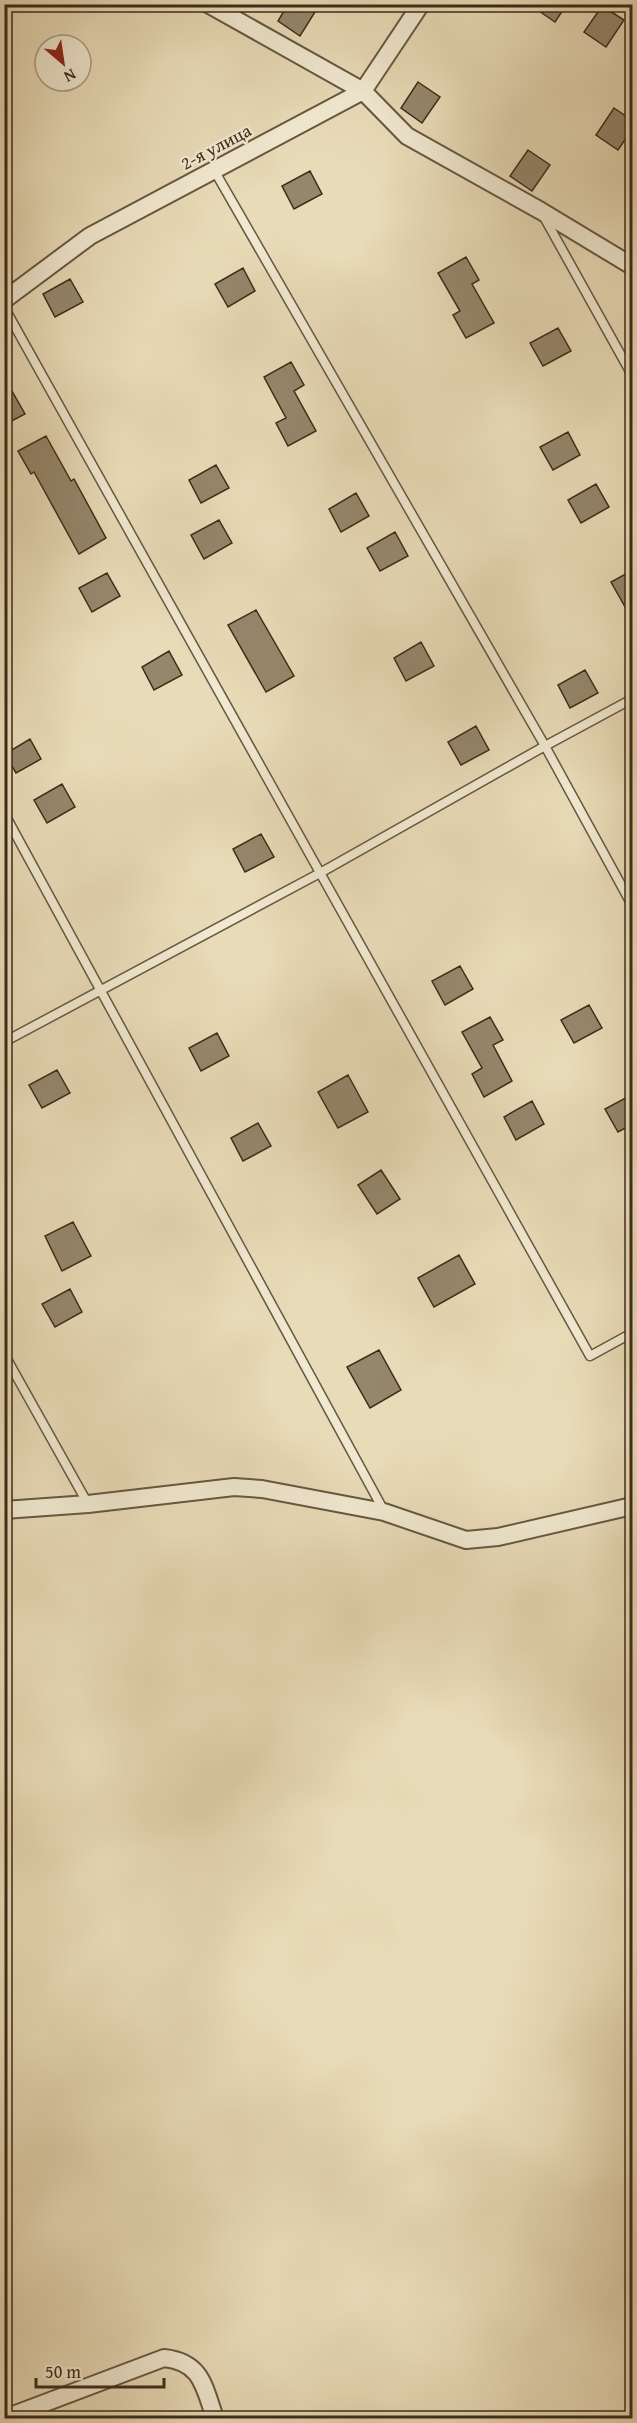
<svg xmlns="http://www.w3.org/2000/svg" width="637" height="2423" font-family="'Gentium Book Plus',serif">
<rect width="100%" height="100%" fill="#e8dbb7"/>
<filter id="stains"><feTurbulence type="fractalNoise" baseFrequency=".00333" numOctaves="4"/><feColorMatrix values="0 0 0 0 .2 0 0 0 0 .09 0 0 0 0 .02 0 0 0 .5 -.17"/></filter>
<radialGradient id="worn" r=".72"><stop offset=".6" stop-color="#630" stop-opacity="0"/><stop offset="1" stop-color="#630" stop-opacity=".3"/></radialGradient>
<path fill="#95876c" stroke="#3c2b1a" stroke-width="1.5" d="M288,4H320L300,36L278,21Z
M529,4H567L555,22Z
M602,6L624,20L606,47L584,32Z
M418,82L440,97L422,123L401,108Z
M614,108L633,121V128L618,150L596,135Z
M528,150L550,165L532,191L510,176Z
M310,171L322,194L294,209L282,186Z
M466,257L479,280L472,284L494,323L466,338L453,315L460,311L438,273Z
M243,268L255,291L228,307L215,284Z
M70,279L83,302L55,317L43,294Z
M558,328L571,351L543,366L530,343Z
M291,362L304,385L294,391L316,431L288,446L276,423L286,418L264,377Z
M4,377L25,414L4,425Z
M568,432L580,455L553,470L540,447Z
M46,436L71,481L74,479L106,538L79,554L34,472L31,474L18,451Z
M216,465L229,488L201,503L189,480Z
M596,484L609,507L581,523L568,500Z
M356,493L369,516L341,532L329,509Z
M219,520L232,543L204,559L191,535Z
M395,532L408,556L380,571L367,548Z
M633,570V621L611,582Z
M107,573L120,596L92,612L79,588Z
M256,610L294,676L266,692L228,625Z
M421,642L434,666L406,681L394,658Z
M169,651L182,675L154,690L142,667Z
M585,670L598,693L570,708L558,685Z
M476,726L489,750L461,765L448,742Z
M30,739L41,759L16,773L5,754Z
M62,784L75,807L47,823L34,800Z
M261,834L274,857L245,872L233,849Z
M460,966L473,989L445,1005L432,981Z
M589,1005L602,1028L574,1043L561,1020Z
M490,1017L503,1040L493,1045L512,1081L484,1097L472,1074L482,1068L462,1032Z
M217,1033L229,1056L201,1071L189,1048Z
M57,1070L70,1093L42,1108L29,1085Z
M348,1075L368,1112L338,1128L318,1092Z
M633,1094V1124L618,1132L605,1109Z
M532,1101L544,1124L516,1140L504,1117Z
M258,1123L271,1146L243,1161L231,1138Z
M381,1170L400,1199L377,1214L358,1185Z
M73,1222L91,1256L62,1271L45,1236Z
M459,1255L475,1284L434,1307L418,1278Z
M70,1289L82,1312L55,1327L42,1304Z
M379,1350L401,1390L370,1408L347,1367Z"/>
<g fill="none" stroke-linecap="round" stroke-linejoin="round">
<g stroke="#675741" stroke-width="11">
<path id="service" d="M214,170L545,746L632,905
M544,217L632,375
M4,307L590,1356L632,1333
M4,813L384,1511
M4,1042L320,873L545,746L632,699
M4,1354L88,1504"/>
</g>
<g stroke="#675741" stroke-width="20">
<path id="minor" d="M208,4L363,91L407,136L541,211L632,266
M4,300L90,236L363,91L421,4
M4,1510L88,1504L234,1487L262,1489L384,1512L466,1540L498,1537L632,1506
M5,2418L164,2358C202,2362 204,2387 215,2418"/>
</g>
<use href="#service" stroke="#f0e8d0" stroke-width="8"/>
<use href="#minor" stroke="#f0e8d0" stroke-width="16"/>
</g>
<g text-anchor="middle" stroke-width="4.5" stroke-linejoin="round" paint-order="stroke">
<g font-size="18" fill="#3c2b1a" stroke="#f0e8d0">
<text transform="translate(216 147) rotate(-28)" y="6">2-я улица</text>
</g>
</g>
<rect width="637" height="2423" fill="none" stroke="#e8dbb7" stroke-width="24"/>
<rect x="6" y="6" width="625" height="2411" fill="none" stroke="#3c2b1a" stroke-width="3"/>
<rect x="12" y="12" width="613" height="2399" fill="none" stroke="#3c2b1a" stroke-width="1.5"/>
<g transform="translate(63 63) rotate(151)"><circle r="28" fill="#f0e8d0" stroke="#a89c87" stroke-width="1.5"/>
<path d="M0-4.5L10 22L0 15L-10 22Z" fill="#8f2418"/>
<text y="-9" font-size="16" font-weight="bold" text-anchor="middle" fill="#3c2b1a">N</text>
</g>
<path d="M36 2378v9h128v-9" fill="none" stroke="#3c2b1a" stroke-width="3"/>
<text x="45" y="2378" font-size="18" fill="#3c2b1a" stroke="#f0e8d0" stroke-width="4.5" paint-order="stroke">50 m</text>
<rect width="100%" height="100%" filter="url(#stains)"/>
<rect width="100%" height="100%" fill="url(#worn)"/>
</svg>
